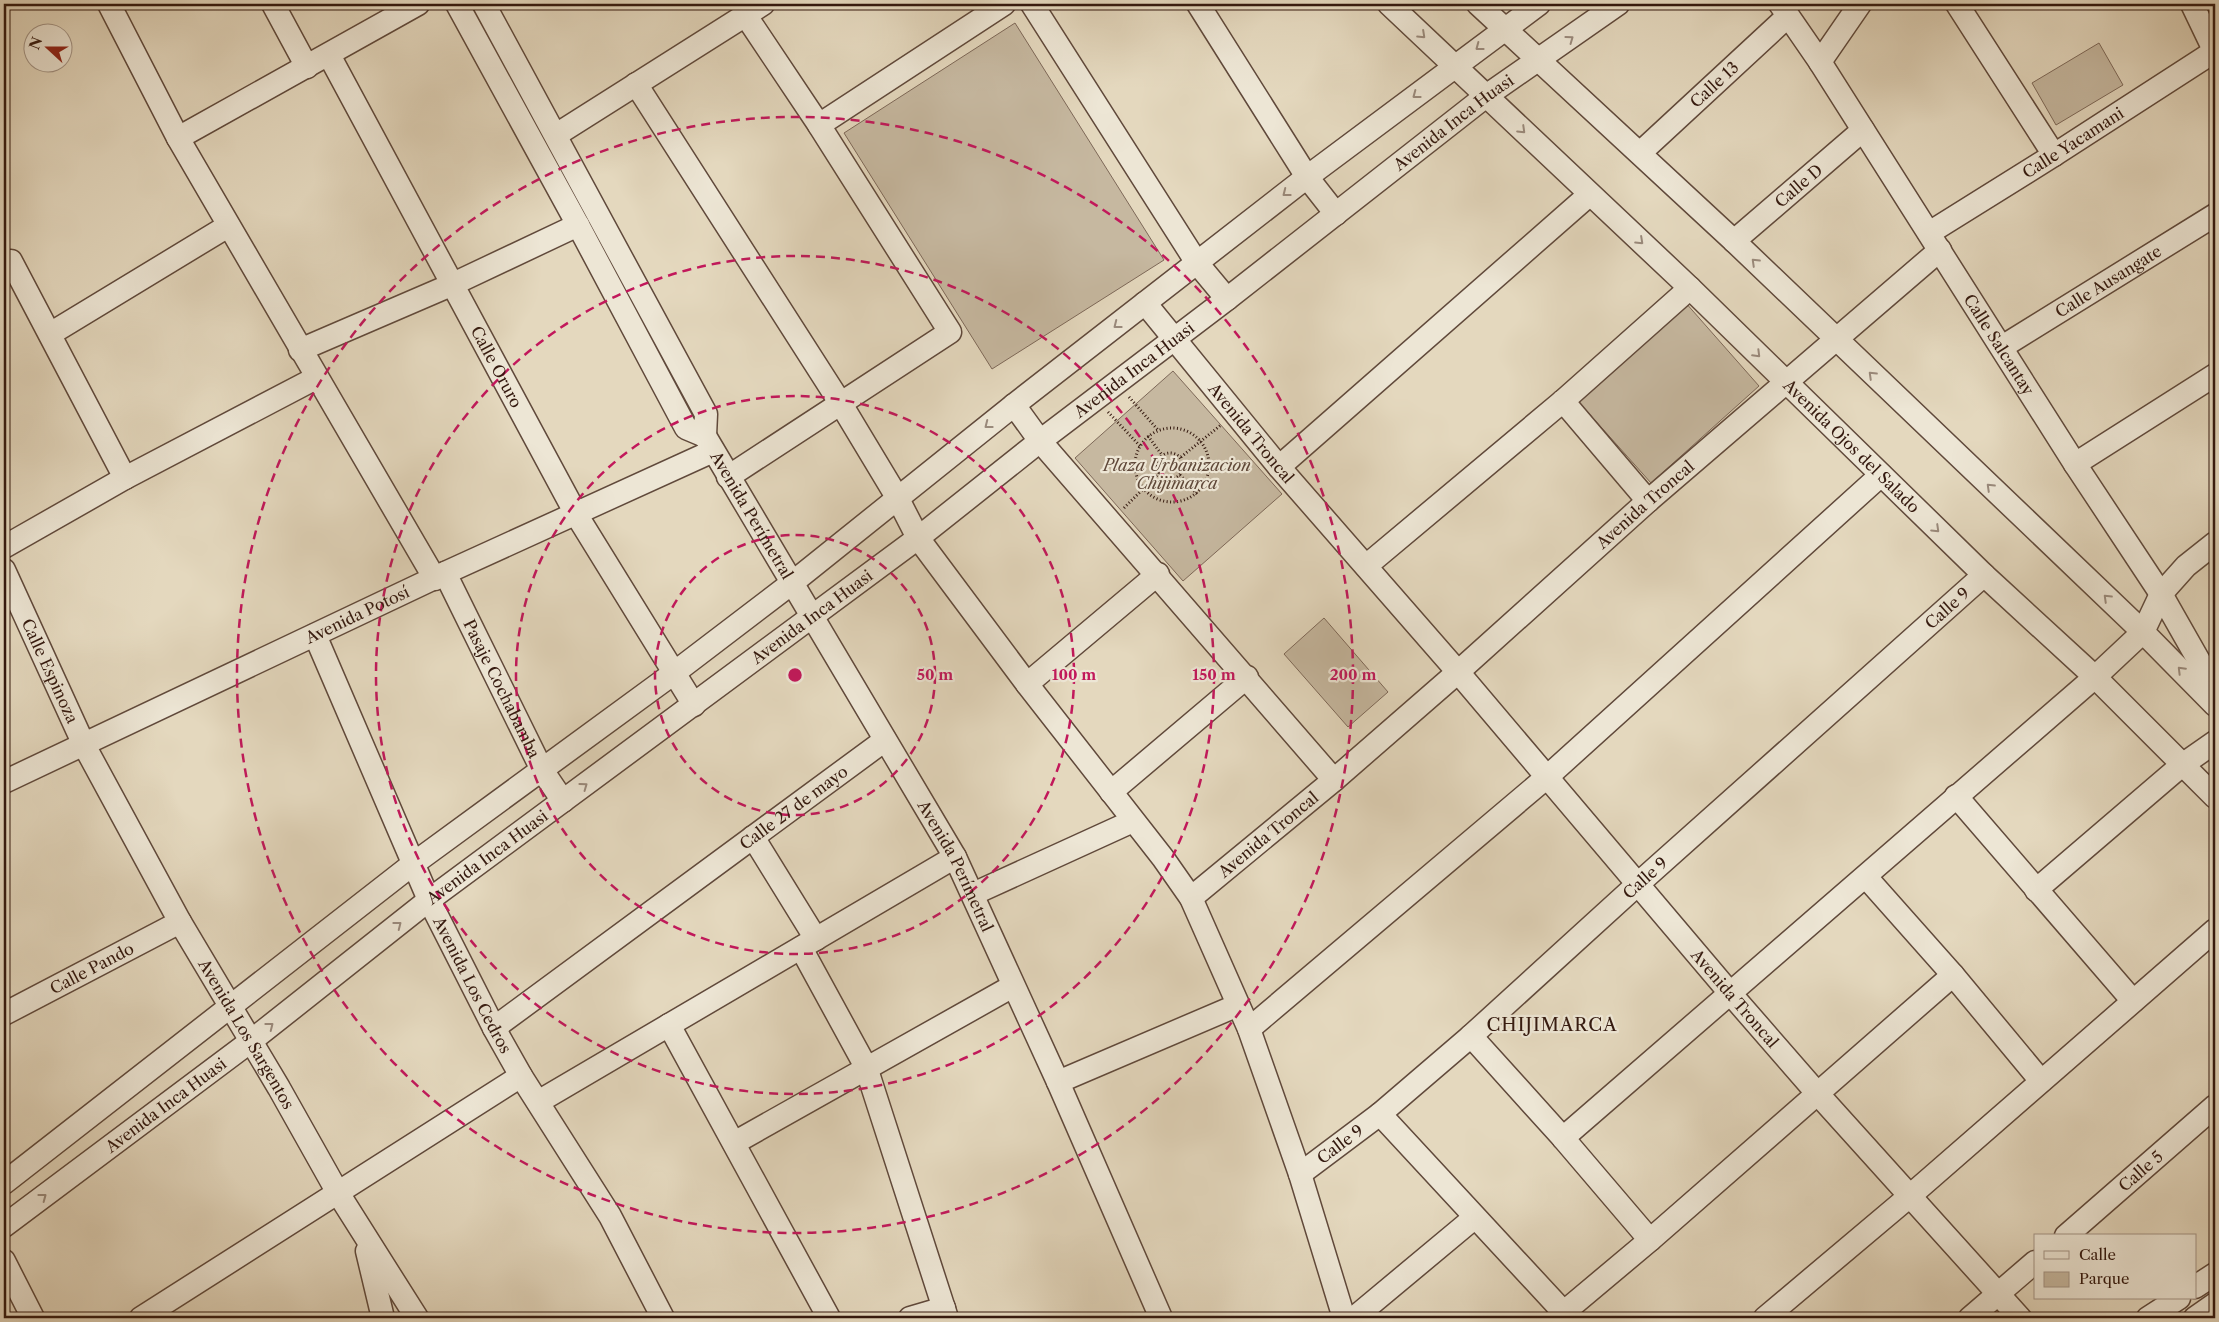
<svg xmlns="http://www.w3.org/2000/svg" width="2219" height="1322" font-family="'Libre Caslon Text',serif">
<rect width="100%" height="100%" fill="#e4d8be"/>
<filter id="stains"><feTurbulence type="fractalNoise" baseFrequency=".004" numOctaves="4"/><feColorMatrix values="0 0 0 0 .2 0 0 0 0 .09 0 0 0 0 .02 0 0 0 .5 -.17"/></filter>
<radialGradient id="worn" r=".72"><stop offset=".6" stop-color="#630" stop-opacity="0"/><stop offset="1" stop-color="#630" stop-opacity=".3"/></radialGradient>
<path fill="#c6b8a0" stroke="#7d6858" d="M1015,23L1164,260L992,369L844,133Z
M2099,43L2123,85L2056,125L2032,83Z
M1685,302L1759,386L1651,483L1576,399Z
M1173,371L1282,494L1183,581L1075,458Z
M1324,618L1388,692L1348,727L1284,654Z"/>
<g fill="none" stroke-linecap="round" stroke-linejoin="round">
<g stroke="#60493b" stroke-width="25">
<g id="minor">
<path d="M109,4L178,138L435,579"/>
<path d="M273,4L307,67"/>
<path d="M457,4L578,225L686,428L705,436"/>
<path d="M1032,4L1197,263L1227,299"/>
<path d="M1198,4L1307,177L1336,214"/>
<path id="s1" d="M1389,4L1690,288L1984,575L2095,677L2215,797"/>
<path d="M1478,4L1734,241L2143,632L2215,705"/>
<path id="s2" d="M1780,4L1820,62L2075,464L2161,594L2215,689"/>
<path d="M1957,4L2054,155"/>
<path d="M2192,4L2215,52"/>
<path d="M485,6L706,414L705,436"/>
<path id="s3" d="M329,55L576,514L694,705"/>
<path d="M1820,62L1860,4"/>
<path d="M636,84L841,404L897,497L918,538L1027,684L1163,858L1191,898L1249,1029L1300,1174L1344,1318"/>
<path d="M819,125L1004,4"/>
<path d="M556,135L763,4"/>
<path d="M178,138L418,4"/>
<path id="s4" d="M1640,153L1788,16"/>
<path id="s5" d="M1929,233L2054,155L2215,51"/>
<path id="s6" d="M1734,241L1863,130"/>
<path d="M11,261L125,478"/>
<path id="s7" d="M1145,303L1279,467L1458,672L1730,993L1817,1093L2020,1318"/>
<path d="M50,334L228,226"/>
<path id="s8" d="M2002,347L2215,215"/>
<path d="M300,350L451,285L578,225"/>
<path d="M1563,401L1648,501"/>
<path d="M1014,405L1040,441L1334,780"/>
<path id="s9" d="M705,436L955,857L1058,1082L1161,1318"/>
<path d="M2075,464L2215,375"/>
<path d="M1279,467L1589,195"/>
<path d="M728,477L950,332L819,125L746,16"/>
<path d="M4,547L125,478L316,378"/>
<path d="M1366,566L1563,401L1690,288"/>
<path id="s10" d="M4,570L84,745L180,922L279,1088L338,1193L417,1318"/>
<path id="s11" d="M445,573L542,770L563,801"/>
<path id="s12" d="M315,635L429,900L494,1028L521,1076L610,1216L663,1318"/>
<path d="M1027,684L1158,574"/>
<path id="s13" d="M4,782L445,573L713,451"/>
<path d="M1111,792L1247,677"/>
<path d="M1956,796L2133,1001"/>
<path d="M753,837L816,939"/>
<path d="M1866,877L1953,975L2041,1081"/>
<path d="M2036,890L2182,765L2215,742"/>
<path d="M973,894L1133,821"/>
<path id="s14" d="M1191,898L1334,780L1458,672L1648,501L1940,250"/>
<path d="M801,948L866,1067L947,1318"/>
<path id="s15" d="M4,1014L180,922"/>
<path d="M669,1025L829,1318"/>
<path id="s16" d="M494,1028L885,740"/>
<path d="M1249,1029L1547,777L1881,475"/>
<path d="M1471,1036L1563,1138L1650,1240"/>
<path d="M1058,1082L1238,1005"/>
<path d="M538,1102L955,857"/>
<path d="M1380,1114L1569,1318"/>
<path d="M1563,1138L2095,677L2143,632L2161,594L2186,566L2215,543"/>
<path d="M734,1143L1013,986"/>
<path id="s17" d="M1300,1174L1380,1114L1471,1036L1639,883L1984,575"/>
<path d="M4,1183L413,864L674,673L792,583L1014,405L1307,177L1539,4"/>
<path id="s18" d="M4,1226L251,1041L429,900L918,538L1040,441L1227,299L1486,96L1618,4"/>
<path id="s19" d="M2066,1236L2215,1106"/>
<path d="M367,1251L383,1318"/>
<path d="M4,1261L33,1318"/>
<path d="M2195,1287L2215,1274"/>
<path d="M141,1318L521,1076"/>
<path d="M910,1318L944,1308"/>
<path d="M1354,1318L1474,1218"/>
<path d="M1557,1318L1650,1240L1953,975"/>
<path d="M1765,1318L1911,1195L2215,930"/>
<path d="M1970,1318L2035,1262"/>
<path d="M2148,1318L2179,1298"/>
<path d="M2195,1318L2215,1304"/>
</g>
</g>
<path stroke="#34190f" stroke-width="3" stroke-dasharray="1 2.5" stroke-linecap="butt" d="M1129,397L1158,430
M1108,412L1140,446
M1135 465a37 37 0 1 1 74 0a37 37 0 1 1-74 0Z
M1148,436L1162,455
M1157 466a13 13 0 1 1 26 0a13 13 0 1 1-26 0Z
M1181,457L1221,425
M1180,475L1197,494
M1124,508L1159,473"/>
<use href="#minor" stroke="#ede6d5" stroke-width="22"/>
</g>
<defs><path id="oneway-chevron" d="M-2-3.5L2.5 0L-2 3.5" fill="none" stroke-width="1.6" stroke-linecap="round" stroke-linejoin="round" transform="scale(1.25)"/></defs>
<g stroke="#9a8a7c">
<use href="#oneway-chevron" transform="translate(1422 35) rotate(43)"/>
<use href="#oneway-chevron" transform="translate(1570 39) rotate(-36)"/>
<use href="#oneway-chevron" transform="translate(1479 47) rotate(143)"/>
<use href="#oneway-chevron" transform="translate(1416 95) rotate(143)"/>
<use href="#oneway-chevron" transform="translate(1522 130) rotate(44)"/>
<use href="#oneway-chevron" transform="translate(1286 193) rotate(142)"/>
<use href="#oneway-chevron" transform="translate(1640 241) rotate(43)"/>
<use href="#oneway-chevron" transform="translate(1755 262) rotate(-136)"/>
<use href="#oneway-chevron" transform="translate(1117 325) rotate(142)"/>
<use href="#oneway-chevron" transform="translate(1757 354) rotate(45)"/>
<use href="#oneway-chevron" transform="translate(1872 375) rotate(-136)"/>
<use href="#oneway-chevron" transform="translate(988 425) rotate(142)"/>
<use href="#oneway-chevron" transform="translate(1990 487) rotate(-136)"/>
<use href="#oneway-chevron" transform="translate(1936 529) rotate(44)"/>
<use href="#oneway-chevron" transform="translate(2107 598) rotate(-136)"/>
<use href="#oneway-chevron" transform="translate(2181 670) rotate(-135)"/>
<use href="#oneway-chevron" transform="translate(584 786) rotate(-36)"/>
<use href="#oneway-chevron" transform="translate(398 925) rotate(-38)"/>
<use href="#oneway-chevron" transform="translate(270 1026) rotate(-38)"/>
<use href="#oneway-chevron" transform="translate(43 1197) rotate(-37)"/>
</g>
<g fill="none" stroke="#c2185b" stroke-width="2.5" stroke-dasharray="9 6">
<circle cx="795" cy="675" r="140"/>
<circle cx="795" cy="675" r="279"/>
<circle cx="795" cy="675" r="419"/>
<circle cx="795" cy="675" r="558"/>
</g>
<g text-anchor="middle" stroke-width="4.5" stroke-linejoin="round" paint-order="stroke">
<g font-size="16" fill="#34190f" stroke="#ede6d5">
<text dy="6" stroke="none"><textPath href="#s4" startOffset="101">Calle 13</textPath></text>
<text dy="6" stroke="none"><textPath href="#s18" startOffset="1822">Avenida Inca Huasi</textPath></text>
<text dy="6" stroke="none"><textPath href="#s5" startOffset="170">Calle Yacamani</textPath></text>
<text dy="6" stroke="none"><textPath href="#s6" startOffset="85">Calle D</textPath></text>
<text dy="6" stroke="none"><textPath href="#s8" startOffset="125">Calle Ausangate</textPath></text>
<text dy="6" stroke="none"><textPath href="#s2" startOffset="405">Calle Salcantay</textPath></text>
<text dy="6" stroke="none"><textPath href="#s3" startOffset="354">Calle Oruro</textPath></text>
<text dy="6" stroke="none"><textPath href="#s18" startOffset="1418">Avenida Inca Huasi</textPath></text>
<text dy="6" stroke="none"><textPath href="#s7" startOffset="168">Avenida Troncal</textPath></text>
<text dy="6" stroke="none"><textPath href="#s1" startOffset="640">Avenida Ojos del Salado</textPath></text>
<text dy="6" stroke="none"><textPath href="#s14" startOffset="601">Avenida Troncal</textPath></text>
<text dy="6" stroke="none"><textPath href="#s9" startOffset="92">Avenida Perímetral</textPath></text>
<text dy="6" stroke="none"><textPath href="#s17" startOffset="860">Calle 9</textPath></text>
<text dy="6" stroke="none"><textPath href="#s13" startOffset="391">Avenida Potosí</textPath></text>
<text dy="6" stroke="none"><textPath href="#s18" startOffset="1012">Avenida Inca Huasi</textPath></text>
<text dy="6" stroke="none"><textPath href="#s10" startOffset="111">Calle Espinoza</textPath></text>
<text dy="6" stroke="none"><textPath href="#s11" startOffset="129">Pasaje Cochabamba</textPath></text>
<text dy="6" stroke="none"><textPath href="#s16" startOffset="372">Calle 27 de mayo</textPath></text>
<text dy="6" stroke="none"><textPath href="#s14" startOffset="100">Avenida Troncal</textPath></text>
<text dy="6" stroke="none"><textPath href="#s18" startOffset="608">Avenida Inca Huasi</textPath></text>
<text dy="6" stroke="none"><textPath href="#s9" startOffset="498">Avenida Perímetral</textPath></text>
<text dy="6" stroke="none"><textPath href="#s17" startOffset="455">Calle 9</textPath></text>
<text dy="6" stroke="none"><textPath href="#s15" startOffset="99">Calle Pando</textPath></text>
<text dy="6" stroke="none"><textPath href="#s12" startOffset="384">Avenida Los Cedros</textPath></text>
<text dy="6" stroke="none"><textPath href="#s7" startOffset="912">Avenida Troncal</textPath></text>
<text dy="6" stroke="none"><textPath href="#s10" startOffset="524">Avenida Los Sargentos</textPath></text>
<text dy="6" stroke="none"><textPath href="#s18" startOffset="202">Avenida Inca Huasi</textPath></text>
<text dy="6" stroke="none"><textPath href="#s17" startOffset="50">Calle 9</textPath></text>
<text dy="6" stroke="none"><textPath href="#s19" startOffset="99">Calle 5</textPath></text>
</g>
<g font-size="16" font-style="italic" fill="#60493a" stroke="#ede6d5">
<text x="1177" y="471">Plaza Urbanizacion<tspan x="1177" dy="18">Chijimarca</tspan></text>
</g>
<g font-size="18" letter-spacing="1" fill="#34190f" stroke="#ede6d5">
<text x="1552" y="1031">CHIJIMARCA</text>
</g>
</g>
<circle cx="795" cy="675" r="8" fill="#c2185b" stroke="#ede6d5" stroke-width="2.5"/>
<g font-size="15" text-anchor="middle" font-weight="bold" fill="#c2185b" stroke="#ede6d5" stroke-width="4.5" stroke-linejoin="round" paint-order="stroke">
<text x="935" y="680">50 m</text>
<text x="1074" y="680">100 m</text>
<text x="1214" y="680">150 m</text>
<text x="1353" y="680">200 m</text>
</g>
<rect width="2219" height="1322" fill="none" stroke="#e4d8be" stroke-width="20"/>
<rect x="5" y="5" width="2209" height="1312" fill="none" stroke="#34190f" stroke-width="2.5"/>
<rect x="10" y="10" width="2199" height="1302" fill="none" stroke="#34190f"/>
<rect x="2034" y="1234" width="162" height="65" fill="#ede6d5" stroke="#a39486"/>
<rect x="2044" y="1251" width="25" height="8" fill="#ede6d5" stroke="#a39486"/>
<text x="2079" y="1260" font-size="15" fill="#34190f">Calle</text>
<rect x="2044" y="1272" width="25" height="15" fill="#c6b8a0" stroke="#a39486"/>
<text x="2079" y="1284" font-size="15" fill="#34190f">Parque</text>
<g transform="translate(48 48) rotate(291)"><circle r="24" fill="#ede6d5" stroke="#a39486"/>
<path d="M0-4L9 19L0 12L-9 19Z" fill="#8f2418"/>
<text y="-8" font-size="14" font-weight="bold" text-anchor="middle" fill="#34190f">N</text>
</g>
<rect width="100%" height="100%" filter="url(#stains)"/>
<rect width="100%" height="100%" fill="url(#worn)"/>
</svg>
